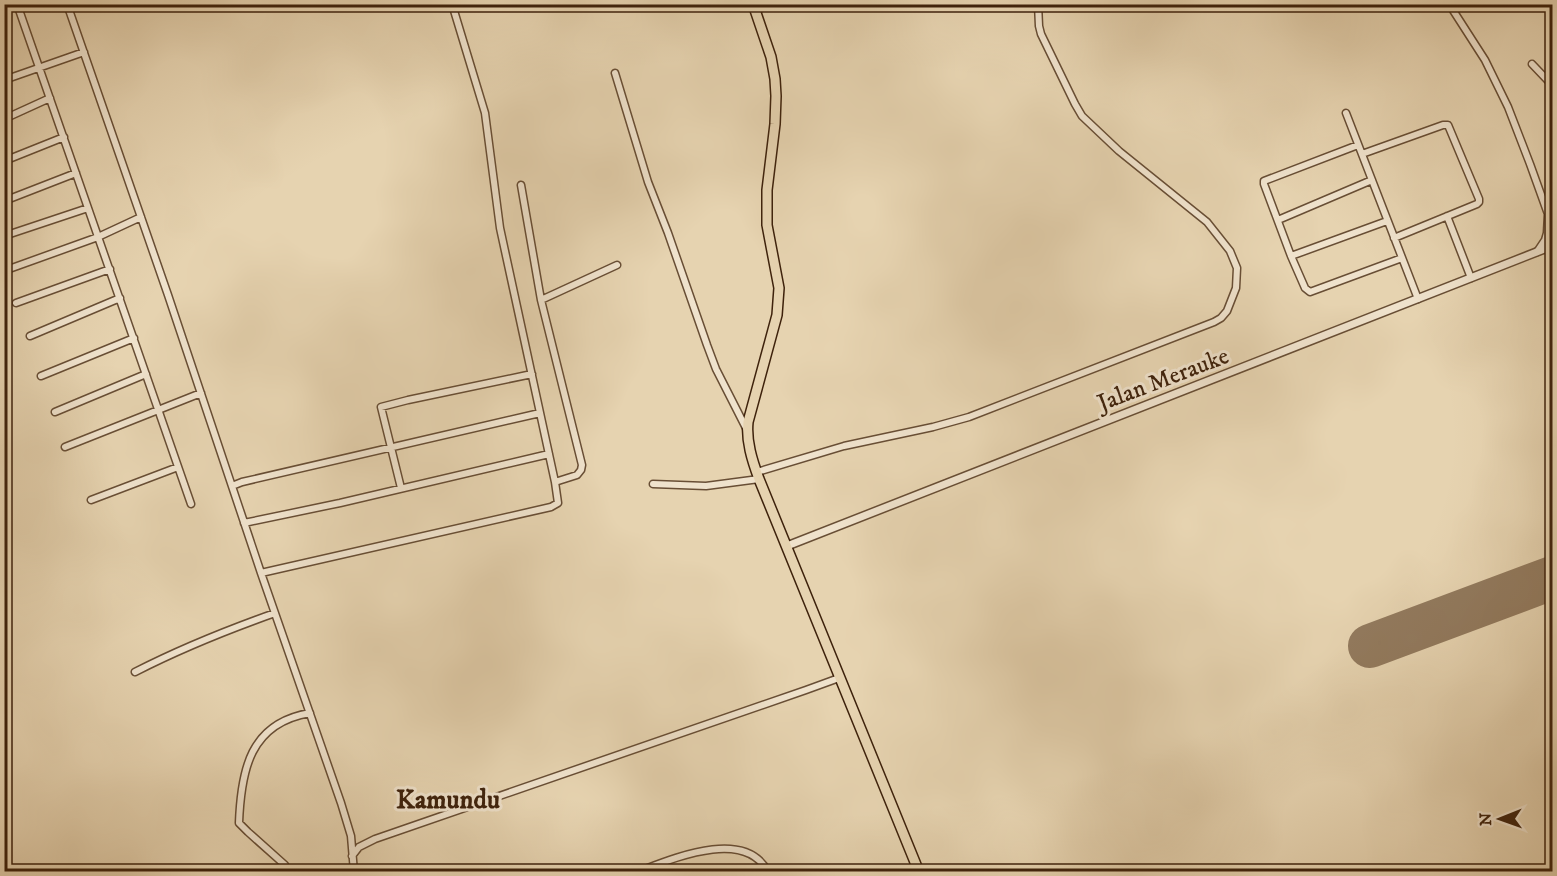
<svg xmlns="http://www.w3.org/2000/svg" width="1557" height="876" font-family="'IM FELL DW Pica',serif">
<rect width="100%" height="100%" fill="#e6d3b0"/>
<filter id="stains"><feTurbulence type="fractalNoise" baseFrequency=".00333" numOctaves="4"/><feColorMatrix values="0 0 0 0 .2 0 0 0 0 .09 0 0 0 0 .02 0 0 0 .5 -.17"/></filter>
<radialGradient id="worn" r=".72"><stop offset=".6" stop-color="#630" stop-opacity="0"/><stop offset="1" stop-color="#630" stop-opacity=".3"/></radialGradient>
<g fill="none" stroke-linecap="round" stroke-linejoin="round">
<path stroke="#927a5e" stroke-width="44" d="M1370,646L1552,578"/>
<g stroke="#684e35" stroke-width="9">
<path id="minor" d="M17,4L191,504
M67,4L168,295L261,573L341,803L351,836L354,872
M1449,4L1485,60L1508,107L1530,164L1548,214L1547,233L1545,240L1537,252
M68,6L79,4
M756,11L768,4
M1532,64L1552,85
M615,73L648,182L668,233L707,345L716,369L747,430
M4,80L84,52
M1346,113L1418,299
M4,119L50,98
M1358,145L1264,181V184L1291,256L1305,288L1310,292L1402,258
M1362,154L1443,125H1448L1479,199V202L1477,204L1394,238
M4,161L64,137
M521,185L541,300L582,465L581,470L577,475L555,482
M4,201L76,173
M1447,216L1471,278
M1278,220L1372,180
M4,236L88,208
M1291,256L1387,221
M9,269L98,237L141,217
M541,300L617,265
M16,303L110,269
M30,336L120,298
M41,376L134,338
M55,412L146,374
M65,447L201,393
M757,472L844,446L933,427L969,417L1214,322L1221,318L1227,311L1236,288L1237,268L1230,251L1207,222L1119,151L1082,116L1075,104L1041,34L1039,26L1038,4
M653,484L706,486L759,479
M232,486L242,482L540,413
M401,488L381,407L408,400L532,374
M91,500L178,467
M244,523L340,503L549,454
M261,573L551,507L558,503L555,482L500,228L485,113L452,4
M135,672C180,649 227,630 275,613
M352,856L359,847L375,839L806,690L839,678
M286,872L285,865L248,832L239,823C241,770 250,723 310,713
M637,872C672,859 745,827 768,872"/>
</g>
<g stroke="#684e35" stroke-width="10">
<path id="tertiary" d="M787,546L1552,246"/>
</g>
<g stroke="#3e220c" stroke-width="12">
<path id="trunk" d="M753,4L771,57L775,79L776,96L775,124L767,190V225L779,288L777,315L748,422C746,441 752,460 759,479L919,872"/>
</g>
<use href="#minor" stroke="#efe2cc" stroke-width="6"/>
<use href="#tertiary" stroke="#efe2cc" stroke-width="7"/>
<use href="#trunk" stroke="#e6d3b0" stroke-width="9"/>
</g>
<g text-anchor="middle" stroke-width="6" stroke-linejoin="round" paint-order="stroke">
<g font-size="24" fill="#3e220c" stroke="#efe2cc">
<text transform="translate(1163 379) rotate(-21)" y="8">Jalan Merauke</text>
</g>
<g font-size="27" font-weight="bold" fill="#3e220c" stroke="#efe2cc">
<text x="448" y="808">Kamundu</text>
</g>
</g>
<rect width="1557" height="876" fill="none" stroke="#e6d3b0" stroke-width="24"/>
<rect x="6" y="6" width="1545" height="864" fill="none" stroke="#3e220c" stroke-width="3"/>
<rect x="12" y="12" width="1533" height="852" fill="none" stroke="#3e220c" stroke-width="1.5"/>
<g transform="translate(1500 819) rotate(269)" stroke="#efe2cc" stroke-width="4.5" paint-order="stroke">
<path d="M0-4.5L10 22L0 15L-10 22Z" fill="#3e220c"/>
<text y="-9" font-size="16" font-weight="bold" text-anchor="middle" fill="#3e220c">N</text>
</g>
<rect width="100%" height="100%" filter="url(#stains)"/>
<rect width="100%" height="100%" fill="url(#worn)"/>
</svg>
